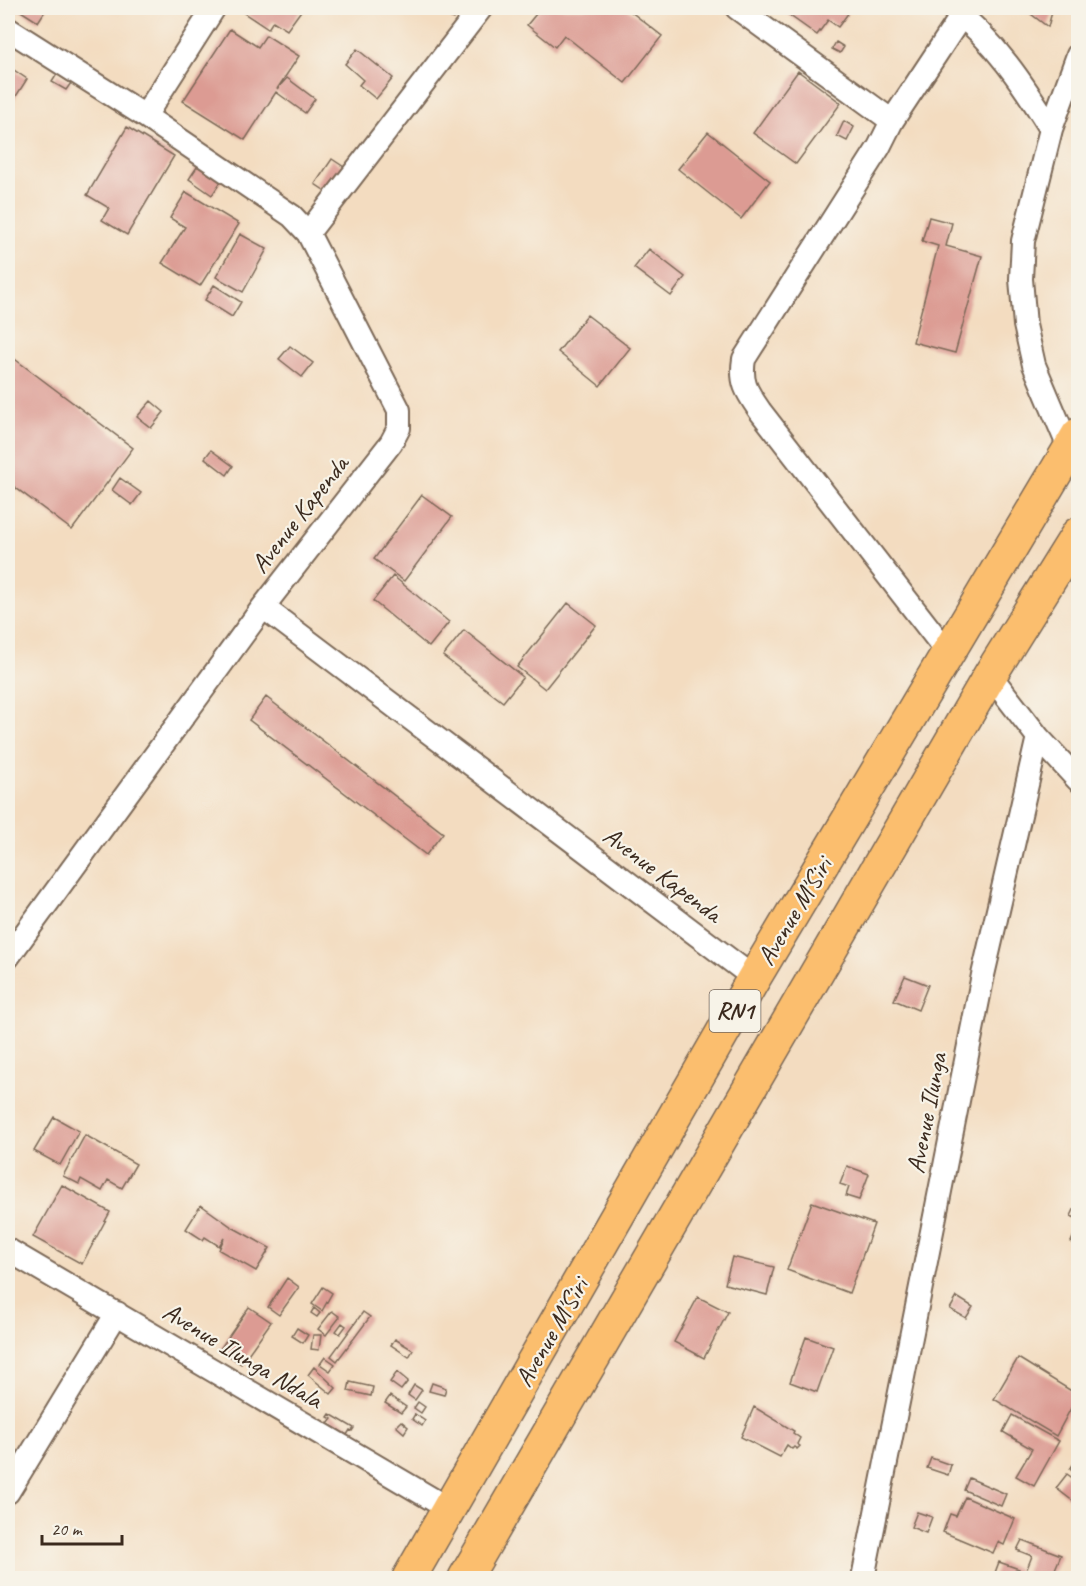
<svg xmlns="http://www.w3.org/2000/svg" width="1086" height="1586" font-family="Caveat,sans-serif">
<rect width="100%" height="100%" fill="#f7f3e8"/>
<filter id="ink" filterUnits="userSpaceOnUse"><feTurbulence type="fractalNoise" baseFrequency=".0167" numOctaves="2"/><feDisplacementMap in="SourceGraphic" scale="12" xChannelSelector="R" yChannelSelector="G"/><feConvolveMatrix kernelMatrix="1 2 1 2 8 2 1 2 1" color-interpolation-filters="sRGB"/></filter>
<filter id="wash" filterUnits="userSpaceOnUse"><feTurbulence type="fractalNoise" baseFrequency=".008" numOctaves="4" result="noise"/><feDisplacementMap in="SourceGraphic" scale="24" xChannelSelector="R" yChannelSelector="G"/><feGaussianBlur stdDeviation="1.35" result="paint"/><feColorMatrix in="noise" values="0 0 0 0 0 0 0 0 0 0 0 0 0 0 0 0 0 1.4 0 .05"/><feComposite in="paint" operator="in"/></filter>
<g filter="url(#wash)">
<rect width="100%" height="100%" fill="#f3dcc0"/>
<g id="blocks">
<path fill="#dc9b93" d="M16,8H47L38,22Z
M248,8H303L287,30L273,21L268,29L244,13Z
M436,8H460L453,19Z
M541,8H626L662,36L625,83L564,35L555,47L527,25Z
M779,8H852L838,27L828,20L817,35Z
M1023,8H1053L1048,27Z
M230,29L258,47L266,35L299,56L277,89L287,78L315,99L305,113L276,92L245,140L183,101Z
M836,42L844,47L840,53L832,49Z
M357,49L393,78L376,99L359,85L363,80L345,64Z
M8,66L27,79L8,109Z
M798,71L841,103L796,164L753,133Z
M57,74L71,83L66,90L52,82Z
M844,121L854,127L847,141L837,136Z
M127,127L174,156L127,235L102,220L109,208L87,195Z
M708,132L770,181L741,219L678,169Z
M332,159L350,171L333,196L315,184Z
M201,161L224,177L212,195L189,179Z
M186,192L239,224L200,286L162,263L185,227L170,218Z
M929,217L952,223L946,246L982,256L955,353L913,342L938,246L922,241Z
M240,234L267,249L243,292L216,277Z
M649,249L685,277L671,296L634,268Z
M214,285L241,302L232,317L205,300Z
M587,315L630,348L600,386L558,352Z
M290,346L313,363L302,377L279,359Z
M8,354L133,448L72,530L8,482Z
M151,401L164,412L151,428L137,417Z
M211,450L233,466L227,475L205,458Z
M120,478L141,493L132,505L112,490Z
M422,495L452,517L404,581L374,559Z
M393,576L449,622L429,647L373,601Z
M568,603L596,625L545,689L517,667Z
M464,630L523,677L503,702L443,656Z
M266,697L443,833L426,855L249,720Z
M905,976L928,985L918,1010L894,1000Z
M54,1117L79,1131L60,1165L34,1151Z
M85,1135L136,1164L122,1188L108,1180L102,1191L81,1179L79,1184L63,1176Z
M847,1166L869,1174L859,1200L846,1196L849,1187L840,1184Z
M62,1185L110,1212L82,1264L33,1237Z
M1078,1201V1219L1071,1216Z
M812,1202L874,1224L849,1293L787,1270Z
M201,1205L232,1227L270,1248L256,1271L219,1250L224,1238L219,1246L205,1237L203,1240L186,1229Z
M1075,1233L1078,1235V1246L1071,1242Z
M732,1257L774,1267L767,1295L725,1284Z
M287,1278L299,1287L279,1315L268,1307Z
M323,1287L332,1293L322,1311L312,1304Z
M698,1297L728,1312L704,1358L674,1342Z
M957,1297L973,1307L966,1318L950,1309Z
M249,1307L271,1322L241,1364L220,1349Z
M314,1308L320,1313L317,1317L311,1313Z
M332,1311L340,1317L326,1335L318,1329Z
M363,1312L370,1317L337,1361L331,1356Z
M342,1323L346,1326L340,1334L336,1331Z
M297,1328L308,1335L303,1343L292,1336Z
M313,1335H321L319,1350L311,1349Z
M806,1337L833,1347L817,1392L790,1382Z
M395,1339L413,1350L409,1357L391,1345Z
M325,1357L335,1364L330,1371L320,1364Z
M1018,1358L1078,1395L1056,1436L994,1399Z
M314,1367L336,1388L331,1394L308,1375Z
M397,1372L408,1381L401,1390L390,1382Z
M350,1382L373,1387L371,1396L348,1391Z
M432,1383L446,1388L444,1395L429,1391Z
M414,1385L422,1390L415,1400L408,1395Z
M390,1396L406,1407L401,1413L385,1403Z
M418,1402L425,1407L421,1413L414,1408Z
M754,1407L794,1431L793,1433L800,1438L797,1444L800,1446L797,1449L794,1447L792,1449L787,1445L780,1457L741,1437Z
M330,1414L354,1428L352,1431L350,1430L347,1435L328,1424L332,1419L328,1417Z
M415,1414L425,1421L422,1426L412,1419Z
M1012,1415L1059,1441L1034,1486L1016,1476L1032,1449L1003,1432Z
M401,1421L408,1427L404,1433L396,1426Z
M1078,1457V1476L1070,1469Z
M931,1458L951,1465L948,1475L927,1468Z
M1067,1474L1078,1482V1505L1056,1488Z
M969,1478L1006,1494L1001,1506L964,1490Z
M965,1497L1015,1519L1004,1545L998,1542L993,1553L943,1532L950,1514L956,1516Z
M917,1512L932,1517L926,1533L911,1527Z
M1022,1540L1061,1555L1053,1574L1049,1572L1046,1578H1018L1020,1573L1025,1574L1032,1556L1017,1550Z
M999,1562L1019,1569L1015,1578H993Z"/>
</g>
</g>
<g filter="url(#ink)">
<use href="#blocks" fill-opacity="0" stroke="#7b6857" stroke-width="1.5"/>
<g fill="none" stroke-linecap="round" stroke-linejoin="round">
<g stroke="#7b6857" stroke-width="26">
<path id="minor" d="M737,8L892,121
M952,8C994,40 1024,85 1051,129L1023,241L1021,279L1025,325L1034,365L1070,450L1075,458
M8,29L145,116L292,216L308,233L399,410V428L391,443L263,607L754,978
M145,116L214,8
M1051,129L1078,55
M308,233L481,8
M948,653L760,411C747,392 740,383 744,359L879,147L892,121L962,15
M1038,737L1078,780
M8,957L263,607
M8,1250L449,1509
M8,1492L117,1313
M863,1578L983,975L1038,737L990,675"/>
</g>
<g stroke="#7b6857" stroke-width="36">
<path id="trunk" d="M409,1578L754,978L1078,435
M465,1578L990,675L1078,534"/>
</g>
<use href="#minor" stroke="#fff" stroke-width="22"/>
<use href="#trunk" stroke="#fbbe6e" stroke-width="33"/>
</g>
</g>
<g text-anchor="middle" stroke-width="4.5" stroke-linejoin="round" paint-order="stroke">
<rect fill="#f7f3e8" stroke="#73665b" stroke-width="1.5" x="709.5" y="990" width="51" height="42" rx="4.5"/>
<g font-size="24" font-weight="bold" fill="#3b2a1e">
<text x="735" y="1019">RN1</text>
</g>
<g font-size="26" fill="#3b2a1e" stroke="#f7f3e8">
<text transform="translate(299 514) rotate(-52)" y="9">Avenue Kapenda</text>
<text transform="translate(663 874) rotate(37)" y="9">Avenue Kapenda</text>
<text transform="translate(794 911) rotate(-59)" y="9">Avenue M'Siri</text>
<text transform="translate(926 1113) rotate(-79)" y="9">Avenue Ilunga</text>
<text transform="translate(551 1332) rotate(-60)" y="9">Avenue M'Siri</text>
<text transform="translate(243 1355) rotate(31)" y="9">Avenue Ilunga Ndala</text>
</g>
</g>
<rect width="1086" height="1586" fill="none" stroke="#f7f3e8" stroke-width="30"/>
<path d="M42 1535v9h80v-9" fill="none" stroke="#3b2a1e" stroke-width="3"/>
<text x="51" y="1535" font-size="18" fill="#3b2a1e" stroke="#f7f3e8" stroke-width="4.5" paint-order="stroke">20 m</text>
</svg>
